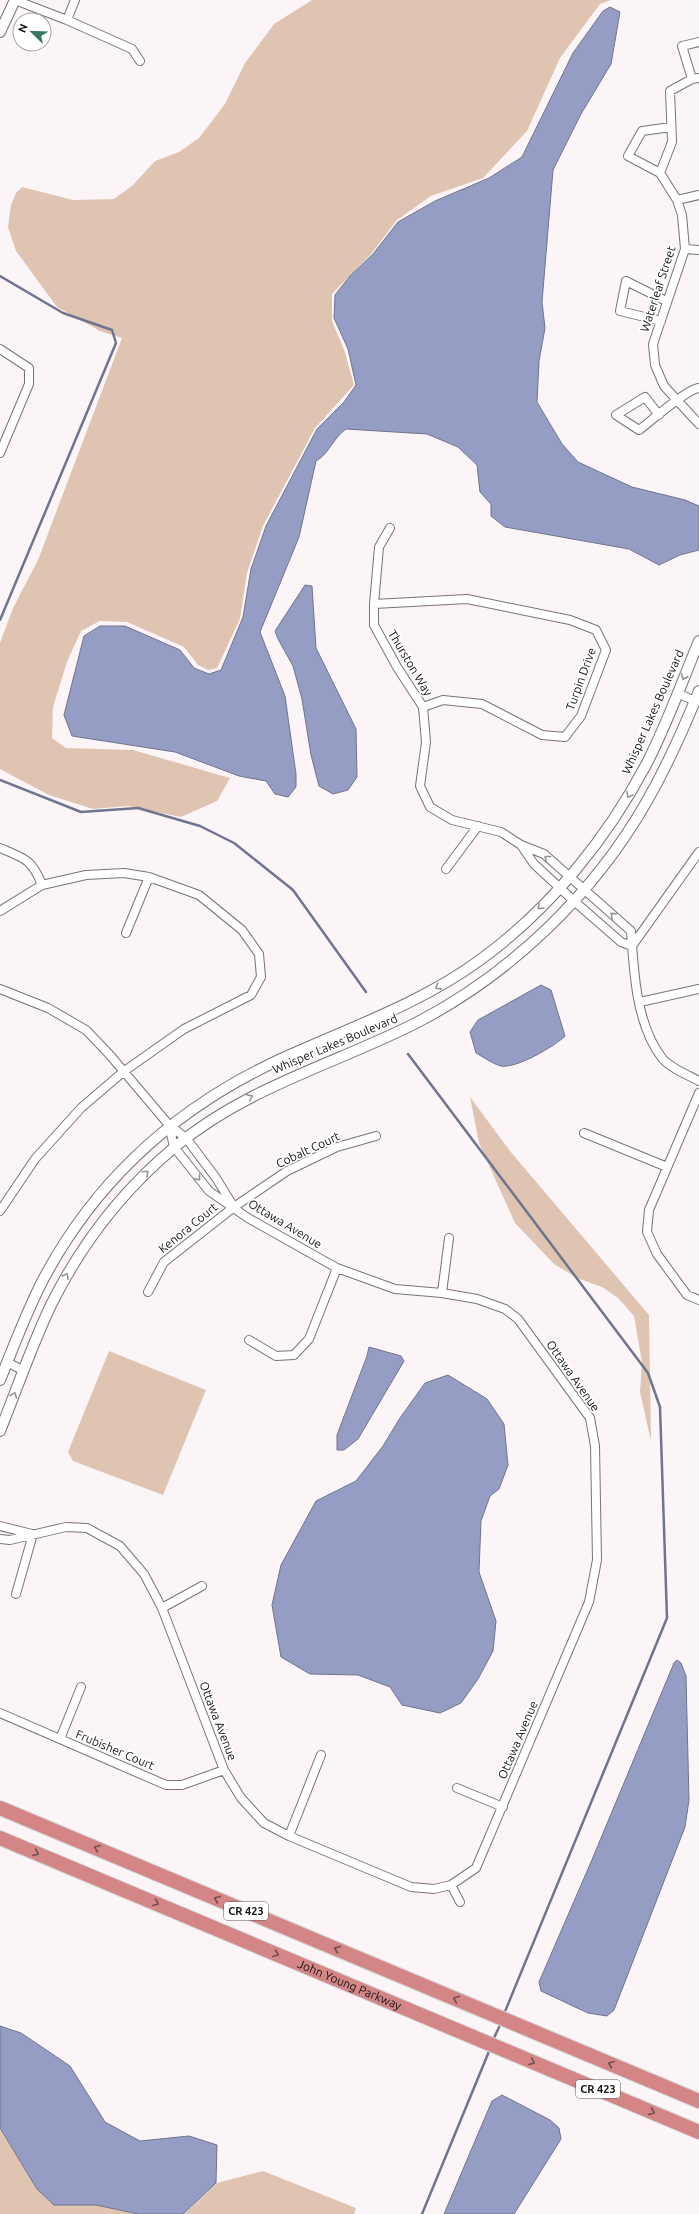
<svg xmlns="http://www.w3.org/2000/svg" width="699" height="2214" font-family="Ubuntu,sans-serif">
<rect width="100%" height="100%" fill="#fcf5f8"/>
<path fill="#dfc4b2" d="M312,0H611L600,4L560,58L527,131L483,178L431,196L397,220L371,254L332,294V321L345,352L354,385L315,428L263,526L247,573L240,619L217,668L208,670L198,665L184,647L127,622L100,621L81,631L67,662L53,707L52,738L66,748L133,750L230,778L217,801L181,817L128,806L93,809L49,795L0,769V643L13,608L38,560L122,338L100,331L57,307L16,251L8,227L11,205L16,193L22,187L73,200L114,199L133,185L155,161L179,152L199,138L225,104L245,63L274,24Z
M470,1097L510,1151L649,1315L651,1441L640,1392L642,1362L634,1316L618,1298L602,1287L577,1278L554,1264L515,1223L479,1143Z
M109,1351L206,1390L163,1495L73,1461L68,1452Z
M0,2129L37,2189L54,2205H96L137,2214H0Z
M263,2171L356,2208L354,2214H184L217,2183Z"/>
<path fill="#959dc4" stroke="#6f748f" d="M610,7L620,12L611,64L581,114L553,170L542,302L545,328L539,361L537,402L562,444L578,462L632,487L685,500L699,506V550L680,555L659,565L629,549L505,527L491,516V504L480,492L477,465L458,447L427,434L346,429C333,438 330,453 316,461L299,537L260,632L285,696L296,774V787L288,797L275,794L266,781L239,776L175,752L72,736L64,715L84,636L100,626H125L180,650L194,668L209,674L221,670L243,617L251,569L266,526L317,429L344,402L356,385L348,349L334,318L335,295L350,276L373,254L398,222L435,201L489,178L522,157L573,53L603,11Z
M305,585L312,586L316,648L356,729L357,777L348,790L333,794L319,786L311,755L302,699L293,666L278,639L275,631Z
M541,985L551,990L565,1036C555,1046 516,1069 501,1066C493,1064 483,1057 476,1053L470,1032L478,1020Z
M369,1347L401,1356L404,1361L358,1439L344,1450H337V1435L367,1356Z
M448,1375L487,1399L504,1424L508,1465L499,1489L490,1496L481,1521L479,1572L496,1621L493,1651L478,1679L461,1703L440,1713L402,1705L390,1687L358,1675L310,1674L281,1657L272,1605L281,1565L316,1501L356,1481L383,1446L400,1418L425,1383Z
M677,1660L681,1663L686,1676L689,1800L685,1827L614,2010L607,2016L588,2013L541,1991L539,1982L591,1862L674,1663Z
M0,2026L21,2033L70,2066L105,2122L140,2141L189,2136L217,2145L216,2183L183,2214H138L96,2205H54L37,2189L0,2128Z
M502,2095L550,2120L559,2128L561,2139L514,2214H444L492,2101Z"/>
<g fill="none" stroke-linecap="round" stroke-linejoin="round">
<path stroke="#6f748f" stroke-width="2.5" d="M0,276L63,313L112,330L116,343L0,620
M0,780L81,812L138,808L200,826L234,843L293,890L366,992
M408,1054L648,1373L660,1407L667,1618L504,2014
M493,2040L501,2023
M422,2214L490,2049"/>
<g stroke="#7a7376" stroke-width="10">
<path id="minor" d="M15,0L67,20L132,49L140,61
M67,20L75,0
M699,78L692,79L670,91L672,142L660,173L677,200L682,215L685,249L653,344L655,365L664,386L699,424
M692,79L682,46L699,42
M660,173L628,156L642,131L671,127
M677,200L699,195
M685,249L699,250
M661,321L620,311L626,281L666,301
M0,349L29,368V384L0,453
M659,415L645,397L616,415L639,430C651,421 687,389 699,388
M390,528L379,547L374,604V625L397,667L423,707L426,742L420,786L430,807L452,820L501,832L521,845L544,854L631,931C634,973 636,1024 662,1058C670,1068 688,1075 699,1081
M374,604L467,599L570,620L596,630L606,650L581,716L565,737L542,735L482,704L443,700L423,707
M677,693L695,701
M521,845L534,864L574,901L621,942L632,946
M0,848C24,858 32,859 42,885
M446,869L478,826
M0,911L42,885L86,875L124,873L149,877L199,895L242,930L259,954L261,977L251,995L184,1029L123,1072L81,1108L35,1159L0,1211
M126,933L149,877
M632,946L699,852
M0,989L48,1008L86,1030L109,1054L169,1125L186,1138L216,1178L232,1204
M640,1002L699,989
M699,1093L649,1210L647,1232L657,1254L687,1295L699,1300
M584,1133L667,1167
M148,1292L164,1262L234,1207L287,1171L337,1147L376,1136
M442,1293L449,1238
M249,1340L276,1356L294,1355L309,1339L337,1268
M7,1362L24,1371
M0,1526L32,1534
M0,1539L10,1540L66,1527L87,1528L120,1546L144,1574L162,1608L224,1770L241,1798L264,1823L289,1836L411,1887L434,1889L451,1885L476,1868L589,1602L597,1560L595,1446L590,1418L518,1319L505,1309L477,1299L442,1293L395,1289L337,1268L248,1218L209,1191L174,1147L169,1125
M16,1594L33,1534
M162,1608L202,1586
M0,1713L166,1785H182L224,1770
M60,1739L81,1687
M457,1788L503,1807
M289,1836L321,1755
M451,1885L460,1902"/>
</g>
<g stroke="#7a7376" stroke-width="12">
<path id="tertiary" d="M0,32L15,0
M0,1380C14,1346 27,1310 44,1278C98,1177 179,1106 281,1059C349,1028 420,1004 480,960C550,909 607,839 647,763C667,724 682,682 699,641
M0,1431C17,1389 32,1344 52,1303C82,1243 124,1189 176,1146C247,1087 335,1064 416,1023C511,974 594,894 647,801C667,766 684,728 699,691"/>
</g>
<g stroke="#d5d5d5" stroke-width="16">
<g id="trunk">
<path d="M0,1808L699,2101"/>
<path id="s1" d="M0,1838L699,2132"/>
</g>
</g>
<use href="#minor" stroke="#fff" stroke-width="8"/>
<use href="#tertiary" stroke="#fff" stroke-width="10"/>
<use href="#trunk" stroke="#d48687" stroke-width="14"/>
</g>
<defs><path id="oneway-chevron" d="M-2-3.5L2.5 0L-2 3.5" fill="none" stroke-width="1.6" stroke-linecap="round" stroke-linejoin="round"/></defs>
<g stroke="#969595">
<use href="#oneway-chevron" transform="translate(684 677) rotate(113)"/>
<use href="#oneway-chevron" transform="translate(629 795) rotate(120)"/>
<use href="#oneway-chevron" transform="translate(547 858) rotate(-142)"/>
<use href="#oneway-chevron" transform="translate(540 907) rotate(135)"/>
<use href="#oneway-chevron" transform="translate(613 915) rotate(-138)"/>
<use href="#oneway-chevron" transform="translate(438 987) rotate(148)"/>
<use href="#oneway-chevron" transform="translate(250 1097) rotate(-27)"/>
<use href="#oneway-chevron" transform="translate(146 1173) rotate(-43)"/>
<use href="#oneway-chevron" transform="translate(198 1178) rotate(51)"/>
<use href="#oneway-chevron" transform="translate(66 1276) rotate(-60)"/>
<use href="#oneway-chevron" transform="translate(14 1395) rotate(-68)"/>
</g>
<g stroke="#744c4e">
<use href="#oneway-chevron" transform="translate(97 1848) rotate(-157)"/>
<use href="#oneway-chevron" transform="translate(36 1853) rotate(23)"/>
<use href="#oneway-chevron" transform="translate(217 1899) rotate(-157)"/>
<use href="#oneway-chevron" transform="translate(156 1903) rotate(23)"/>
<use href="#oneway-chevron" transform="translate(337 1949) rotate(-157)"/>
<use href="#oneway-chevron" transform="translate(276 1954) rotate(23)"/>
<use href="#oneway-chevron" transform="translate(456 1999) rotate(-157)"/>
<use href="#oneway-chevron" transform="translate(532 2062) rotate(23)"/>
<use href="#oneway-chevron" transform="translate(611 2064) rotate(-157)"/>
<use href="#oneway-chevron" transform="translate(652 2112) rotate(23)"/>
</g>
<g text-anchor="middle" stroke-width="3.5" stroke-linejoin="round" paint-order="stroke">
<g fill="#fff" stroke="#5b5a5a" stroke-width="1">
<rect x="224" y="1902" width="44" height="18" rx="3"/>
<rect x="576" y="2080" width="44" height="18" rx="3"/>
</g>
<g font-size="11" font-weight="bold" fill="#151314">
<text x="246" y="1915">CR 423</text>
<text x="598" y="2093">CR 423</text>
</g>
<g font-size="12" fill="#151314" stroke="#fff">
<text transform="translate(658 289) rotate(-72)" y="4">Waterleaf Street</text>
<text transform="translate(410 663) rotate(59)" y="4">Thurston Way</text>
<text transform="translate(581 679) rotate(-70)" y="4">Turpin Drive</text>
<text transform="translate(653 712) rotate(-66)" y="4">Whisper Lakes Boulevard</text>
<text transform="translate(335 1044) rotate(-23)" y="4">Whisper Lakes Boulevard</text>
<text transform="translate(308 1150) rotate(-25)" y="4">Cobalt Court</text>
<text transform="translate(285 1224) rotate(31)" y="4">Ottawa Avenue</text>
<text transform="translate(188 1228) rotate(-39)" y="4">Kenora Court</text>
<text transform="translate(573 1376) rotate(55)" y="4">Ottawa Avenue</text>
<text transform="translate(218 1721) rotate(69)" y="4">Ottawa Avenue</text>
<text transform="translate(518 1740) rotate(-67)" y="4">Ottawa Avenue</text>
<text transform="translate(115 1750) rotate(23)" y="4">Frubisher Court</text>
<text dy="4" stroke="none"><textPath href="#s1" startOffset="379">John Young Parkway</textPath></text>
</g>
</g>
<g transform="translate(32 32) rotate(293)"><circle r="19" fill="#ffffff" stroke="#a1a1a1"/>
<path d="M0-3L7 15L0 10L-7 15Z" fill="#377764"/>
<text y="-6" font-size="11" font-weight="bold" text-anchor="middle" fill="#151314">N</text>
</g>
</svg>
